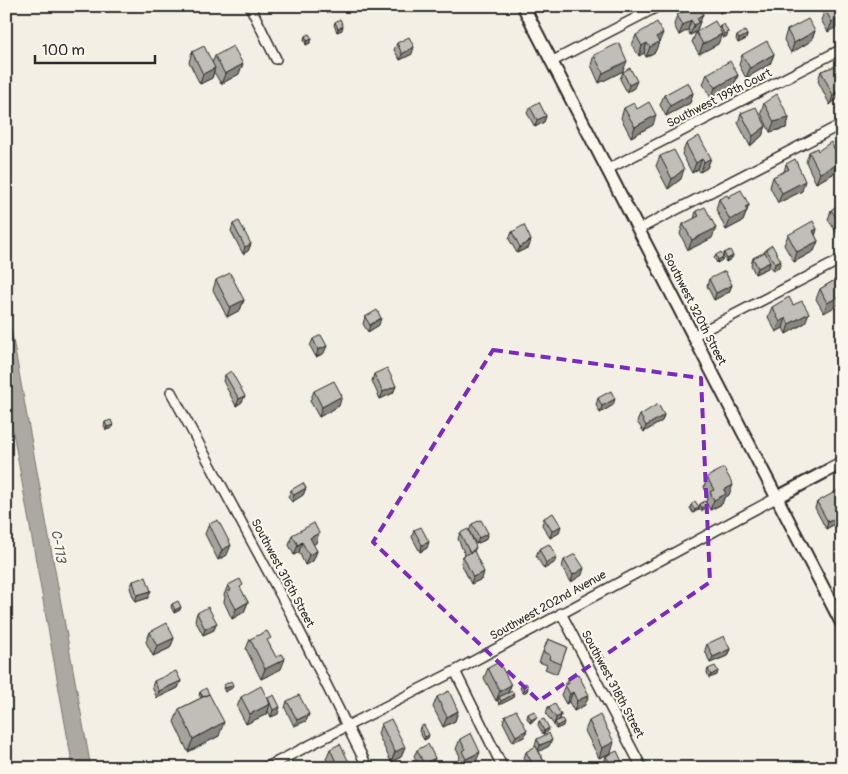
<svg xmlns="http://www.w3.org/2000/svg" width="848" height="774" font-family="Pangolin,sans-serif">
<rect width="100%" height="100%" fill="#f3efe4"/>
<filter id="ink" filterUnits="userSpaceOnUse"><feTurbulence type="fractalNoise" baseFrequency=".02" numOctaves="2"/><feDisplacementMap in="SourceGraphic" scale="10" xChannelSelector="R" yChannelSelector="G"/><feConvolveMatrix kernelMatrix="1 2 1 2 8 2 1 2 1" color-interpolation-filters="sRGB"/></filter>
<g filter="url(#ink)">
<path fill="#aca9a2" stroke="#787772" d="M6,301L91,768H73L6,393Z"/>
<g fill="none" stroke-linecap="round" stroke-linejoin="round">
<g stroke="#2b2b2b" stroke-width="12">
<path id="minor" d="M250,6L276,59
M551,62L659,6
M608,169L842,49
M639,229L842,124
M693,336L842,259
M171,392L292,616L368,768
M561,613L642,768
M455,671L503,768
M265,768L455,671L776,498"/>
</g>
<g stroke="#2b2b2b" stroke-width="15">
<path id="tertiary" d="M523,6L842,624
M776,498L842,463"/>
</g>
<use href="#minor" stroke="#fbf7ec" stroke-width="9"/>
<use href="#tertiary" stroke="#fbf7ec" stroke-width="11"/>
</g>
<path fill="#a5a39d" stroke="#2b2b2b" d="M717,6H735L734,10L728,13L726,10L720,13Z
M842,6L828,32L821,20L825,10Z
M786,7L792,12L788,14L785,10Z
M703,14L696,32L719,29L720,26L727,36L723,38L721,34L718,44L699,54L692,42L696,32L690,35L688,30L679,35L674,25L677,15Z
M335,22L342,30L337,32L334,25Z
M787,30L815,31L811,41L791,53L784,40Z
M636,35L660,43L658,44L655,52L646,57L644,53L639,56L632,45Z
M747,35L746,39L738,43L736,39L737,36Z
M305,36L312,39L310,43L306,45L304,39Z
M397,43L412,54L400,60L394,50Z
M192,52L212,63L215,56L239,74L221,84L214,72L212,78L200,84L189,62Z
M774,54L770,64L746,78L739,65L742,55Z
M594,55L623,71L599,83L591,65Z
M821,71L842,76L830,105L818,81Z
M623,72L634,88L627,92L620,79Z
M707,74L738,75L734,85L711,98L703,84Z
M693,93L690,103L666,116L660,105L664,95Z
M764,103L789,118L786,128L770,132L761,113Z
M530,107L546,116L544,122L535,127L527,113Z
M624,108L637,109L653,125L631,137L621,118Z
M741,113L766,126L762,136L750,146L738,123Z
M686,144L711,158L707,168L700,172L698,169L692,173L682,154Z
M818,151L839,158L833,174L816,183L806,162L809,152Z
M660,156L681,179L668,189L656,166Z
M786,164L802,191L778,203L770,187L773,177L784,172Z
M728,197L749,205L743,221L726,230L716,209L719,199Z
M842,203V236L840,237L828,220L831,210Z
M696,211L712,238L688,250L680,234L683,224L694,219Z
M233,224L251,244L248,251L243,254L231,231Z
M817,229L815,236L818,241L814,251L794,262L784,245L788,235Z
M512,232L529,247L517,253L509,239Z
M766,249L779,267L773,271L769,265L768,268L755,274L751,265L753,258L764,253Z
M724,253L733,256L731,259L726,262L723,256Z
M716,255L723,257L722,260L717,263L714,258Z
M840,277L824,313L816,299L820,289Z
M709,279L732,285L729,292L714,300L707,286Z
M216,280L244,300L240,310L227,317L213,290Z
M793,305L805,323L786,334L783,328L776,332L768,317L772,307Z
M365,317L379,325L368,332L363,324Z
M313,339L324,353L316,357L310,346Z
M374,374L396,386L393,393L380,399L372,381Z
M225,375L242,402L236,406L223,381Z
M314,391L339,406L319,417L310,401Z
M598,398L613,405L600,413L596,405Z
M640,415H664L662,421L644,432L637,422Z
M105,422L113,425L112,428L106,430L104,426Z
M707,477L729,495L724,498L722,504L710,510L706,502L708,496L704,487Z
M306,488L303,495L292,502L288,497L291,490Z
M842,491V520L826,529L815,508L817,502Z
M700,504L706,508L701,511L699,508Z
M691,505L699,507L698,510L693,513L690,508Z
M544,518L559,533L550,538L542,525Z
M209,524L227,555L218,560L205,534Z
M472,524L488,533L485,540L476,544L469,531Z
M414,530L427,548L420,552L412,537Z
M460,533L476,547L474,552L482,579L471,584L461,563L463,556L465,555L458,539Z
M292,535L316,543L313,544L317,551L313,561L305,565L299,552L294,555L289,545Z
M841,542H842V555L838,549Z
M539,549L554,563L544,569L536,556Z
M564,560L582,575L571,582L562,567Z
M133,581L148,598L135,602L130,588Z
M228,585L241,591L248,602L244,612L232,619L224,602L225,597L224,595Z
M172,604L180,610L174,613L171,607Z
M197,613L214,630L203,635L195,620Z
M150,632L174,638L170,648L153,656L146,642Z
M250,639L269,644L281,669L261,679L246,649Z
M548,639L567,647L557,674L545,669L547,665L539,662Z
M707,644L730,649L727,656L710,663L705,650Z
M488,668L511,685L508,693L513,698L499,705L498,701V700L496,701L484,678Z
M708,669L717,675L709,678L707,672Z
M567,680L585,705L574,711L569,702L566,704L561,695Z
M154,681H181L178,688L157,698L152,687Z
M224,685L232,688L225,692L223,688Z
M522,685L528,687L527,691L523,693L520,688Z
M200,692L219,736L188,752L174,722L179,709L201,698L199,695Z
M241,697L268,698L278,714L271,717L268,711L267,714L246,724L237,707Z
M437,697L458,711L455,721L443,727L433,707Z
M287,701L309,714L306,721L294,726L285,708Z
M548,707L561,715L560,720L563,726L556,729L554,726V725L546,714Z
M528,714L537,717L535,720L530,723L527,718Z
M505,716L527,730L524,737L513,742L503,722Z
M539,721L548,731L543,734L538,725Z
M589,721L611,753L599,758L585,731Z
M381,724L401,757L391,762L378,734Z
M420,727L428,738L424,740L419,731Z
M460,739L476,762L466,768H462L458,761L460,756L456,749Z
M537,739L549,746L539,751L547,768H529L524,758L526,752L535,747V746Z
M330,749L352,768H330L326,759Z
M417,750L433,765L427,768H420L414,756Z
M606,756L625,768H603V766Z"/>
<path fill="#86857f" stroke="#2b2b2b" d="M723,6H727L726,10L720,13Z
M730,6H735L734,10L728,13Z
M811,6H815L814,7L808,10L810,7Z
M794,8L792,12L788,14L789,11Z
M703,14L696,32L690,35L697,18Z
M842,16V24L828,32L832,22Z
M691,20L688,30L679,35L683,25Z
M343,26L342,30L337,32L338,29Z
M815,31L811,41L791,53L794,43Z
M728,32L727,36L723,38L724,34Z
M663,33L655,52L646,57L650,47L656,37Z
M722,34L718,44L699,54L703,44Z
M747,35L746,39L738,43L739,39Z
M312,39L310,43L306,45L307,41Z
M647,43L644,53L639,56L642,46Z
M414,47L412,54L400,60L402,54Z
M774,54L770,64L746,78L750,68Z
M627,61L623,71L599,83L603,73Z
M243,64L239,74L221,84L225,74Z
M215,68L212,78L200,84L203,74Z
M738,75L734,85L711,98L715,88Z
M637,81L634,88L627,92L629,85Z
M842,88V95L830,105L833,95Z
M693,93L690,103L666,116L670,106Z
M656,115L653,125L631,137L635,127Z
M546,116L544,122L535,127L537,120Z
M789,118L786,128L770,132L774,122Z
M766,126L762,136L750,146L753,136Z
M711,158L707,168L700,172L704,162Z
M839,158L833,174L816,183L820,173L835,160Z
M702,159L698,169L692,173L696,163Z
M684,169L681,179L668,189L672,179Z
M805,181L802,191L778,203L782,193Z
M749,205L743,221L726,230L730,220L745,207Z
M716,228L712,238L688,250L692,240Z
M817,229L814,239L813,231Z
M531,240L529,247L517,253L520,247Z
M818,241L814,251L794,262L797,252Z
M251,244L248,251L243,254L245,247Z
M733,256L731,259L726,262L727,259Z
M723,257L722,260L717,263L718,260Z
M781,261L779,267L773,271L775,264Z
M770,262L768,268L755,274L758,268Z
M732,285L729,292L714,300L716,293Z
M842,295V303L824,313L827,303Z
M244,300L240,310L227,317L230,307Z
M809,313L805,323L786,334L789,324Z
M381,318L379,325L368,332L370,325Z
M786,318L783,328L776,332L780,322Z
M327,346L324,353L316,357L318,350Z
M396,386L393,393L380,399L383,392Z
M245,396L242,402L236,406L239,399Z
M342,396L339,406L319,417L322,407Z
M615,399L613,405L600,413L602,406Z
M664,415L662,421L644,432L646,426Z
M113,425L112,428L106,430L107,427Z
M733,485L729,495L724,498L722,504L710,510L714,500L724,490Z
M306,488L303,495L292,502L294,495Z
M707,505L706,508L701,511L702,508Z
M699,507L698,510L693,513L695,510Z
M842,515V520L826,529L828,522Z
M561,526L559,533L550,538L552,531Z
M319,533L316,543L306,548L310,538Z
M488,533L485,540L476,544L479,538Z
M302,542L299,552L294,555L298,545Z
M429,542L427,548L420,552L422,545Z
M231,545L227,555L218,560L222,550Z
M317,551L313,561L305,565L309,555Z
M557,557L554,563L544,569L546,563Z
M584,568L582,575L571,582L573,575Z
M484,572L482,579L471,584L473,577Z
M151,591L148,598L135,602L137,595Z
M248,602L244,612L232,619L236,609Z
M181,607L180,610L174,613L175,610Z
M217,623L214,630L203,635L205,629Z
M174,638L170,648L153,656L157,646Z
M730,649L727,656L710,663L713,657Z
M285,659L281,669L261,679L265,669Z
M718,671L717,675L709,678L711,675Z
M181,681L178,688L157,698L159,691Z
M233,685L232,688L225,692L226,688Z
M511,685L507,695L499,697L498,700L496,701L500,691Z
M528,687L527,691L523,693L524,690Z
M573,692L569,702L566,704L570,694Z
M514,694L513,698L499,705L501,701Z
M589,695L585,705L574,711L577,701Z
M270,704L267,714L246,724L250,714Z
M280,707L278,714L271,717L273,710Z
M458,711L455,721L443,727L447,717Z
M309,714L306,721L294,726L297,720Z
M561,715L559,722H555L554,725L556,718Z
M537,717L535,720L530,723L531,720Z
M224,722L219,736L188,752L193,739Z
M564,722L563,726L556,729L557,726Z
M549,728L548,731L543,734L544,731Z
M527,730L524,737L513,742L516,736Z
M429,735L428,738L424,740L425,737Z
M552,740L549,746L538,752L540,745Z
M614,742L611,753L599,758L602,748Z
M405,747L401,757L391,762L395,752Z
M480,752L476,762L466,768H463L466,759Z
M435,758L433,765L427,768H423L424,764Z"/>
<path fill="#c0beb6" stroke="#2b2b2b" d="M693,6H698L703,14L697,18L699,22L694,25L691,20L683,25L677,15Z
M787,6H792L794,8L789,11L786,7Z
M832,6H842V16L832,22L825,10Z
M340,19L343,26L338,29L335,22Z
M808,19L815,31L794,43L787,30Z
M715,21L722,34L703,44L696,32Z
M657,22L663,33L656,37L659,42L650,47L647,43L642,46L636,35Z
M724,24L728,32L724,34L720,26Z
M745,31L747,35L739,39L737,36Z
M309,34L312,39L307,41L305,36Z
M409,37L414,47L402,54L397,43Z
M767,41L774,54L750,68L742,55Z
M619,43L627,61L603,73L594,55Z
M204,46L215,68L203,74L192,52Z
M233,46L243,64L225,74L215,56Z
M730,61L738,75L715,88L707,74Z
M836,66L842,76V88L833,95L821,71Z
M630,68L637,81L629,85L623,72Z
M688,82L693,93L670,106L664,95Z
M777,94L789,118L774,122L764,103Z
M539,102L546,116L537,120L530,107Z
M649,102L656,115L635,127L624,108L634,103L637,109Z
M756,107L766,126L753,136L741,113Z
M699,136L711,158L704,162L702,159L696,163L686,144Z
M831,142L839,158L835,160L837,164L820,173L809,152L817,148L818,151Z
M674,150L684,169L672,179L660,156Z
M795,159L805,181L782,193L773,177L789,169L786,164Z
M741,190L749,205L745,207L747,211L730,220L719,199L727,195L729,198V196Z
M842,203V225L831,210Z
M705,207L716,228L692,240L683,224L699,216L696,211Z
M239,221L251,244L245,247L233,224Z
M813,221L817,229L813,231L818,241L797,252L788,235Z
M524,225L531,240L520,247L512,232Z
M772,245L781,261L775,264L766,249Z
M730,250L733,256L727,259L724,253Z
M721,252L723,257L718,260L716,255Z
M765,252L770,262L758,268L753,258Z
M725,271L732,285L716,293L709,279Z
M230,273L244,300L230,307L216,280Z
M840,277L842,280V295L827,303L820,289Z
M789,297L793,305L802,301L809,313L789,324L786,318L780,322L772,307Z
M377,310L381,318L370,325L365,317Z
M321,335L327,346L318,350L313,339Z
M387,368L396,386L383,392L374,374Z
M231,371L245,396L239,399L225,375Z
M334,381L342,396L322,407L314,391Z
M611,391L615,399L602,406L598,398Z
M658,404L664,415L646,426L640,415Z
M111,420L113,425L107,427L105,422Z
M724,468L733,485L724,490L726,494L714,500L710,492L714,490L707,477Z
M303,483L306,488L294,495L291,490Z
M840,489L842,491V515L828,522L817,502Z
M695,501L699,507L695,510L691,505Z
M705,501L707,505L702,508L700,504Z
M553,513L561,526L552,531L544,518Z
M218,520L231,545L222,550L209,524Z
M481,520L488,533L479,538L472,524Z
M314,523L319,533L310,538L317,551L309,555L302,542L298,545L292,535Z
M421,527L429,542L422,545L414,530Z
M468,529L476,547L470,553L460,533Z
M549,544L557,557L546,563L539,549Z
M474,551L484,572L473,577L463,556Z
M575,554L584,568L573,575L564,560Z
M146,577L151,591L137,595L133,581Z
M240,579L243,585L240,587L248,602L236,609L227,592L231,590L228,585Z
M178,601L181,607L175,610L172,604Z
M208,607L217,623L205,629L197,613Z
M167,623L174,638L157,646L150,632Z
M267,631L271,638L267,640L276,657L282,654L285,659L265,669L250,639Z
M724,636L730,649L713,657L707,644Z
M548,639L567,647L561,664L549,659L550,655L543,652Z
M499,662L511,685L500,691L488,668Z
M715,666L718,671L711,675L708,669Z
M176,671L181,681L159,691L154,681Z
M578,674L589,695L577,701L573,692L570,694L565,685L569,683L567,680Z
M231,681L233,685L226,688L224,685Z
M526,683L528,687L524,690L522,685Z
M261,686L270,704L250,714L241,697Z
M206,688L209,694L203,697L200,692Z
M449,691L458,711L447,717L437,697Z
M512,691L514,694L501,701L499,697Z
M209,694L224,722L193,739L179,709Z
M274,695L280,707L273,710L268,698Z
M299,695L309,714L297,720L287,701Z
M555,704L561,715L556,718L548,707Z
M516,710L527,730L516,736L505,716Z
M534,711L537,717L531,720L528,714Z
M600,715L614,742L602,748L589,721Z
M391,719L405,747L395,752L381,724Z
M544,719L549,728L544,731L539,721Z
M562,719L564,722L557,726L555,722Z
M424,725L429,735L425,737L420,727Z
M471,733L480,752L466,759L462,751L465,749L460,739Z
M549,733L552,740L540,745L537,739Z
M340,744L352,768H339L330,749Z
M428,744L435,758L424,764L417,750Z
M536,746L547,768H535L526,752Z
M617,751L625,768H612L606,756Z
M415,761L418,768H401Z
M289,764L291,768H282Z
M297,765L299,768H292Z"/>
</g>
<path fill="none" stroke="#7b2cbf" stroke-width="4" stroke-dasharray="10 6" stroke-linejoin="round" d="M493,350L701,378L710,582L539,701L373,542Z"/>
<g text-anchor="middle" stroke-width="4" stroke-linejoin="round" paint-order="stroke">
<g font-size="12" fill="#2b2b2b" stroke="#fbf7ec">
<text transform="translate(719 98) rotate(-27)" y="4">Southwest 199th Court</text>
<text transform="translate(695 309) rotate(63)" y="4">Southwest 320th Street</text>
<text transform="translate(283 573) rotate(62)" y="4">Southwest 316th Street</text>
<text transform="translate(548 605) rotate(-29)" y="4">Southwest 202nd Avenue</text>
<text transform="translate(613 684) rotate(62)" y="4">Southwest 318th Street</text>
</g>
<g font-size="14" font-style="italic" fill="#585755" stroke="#fbf7ec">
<text transform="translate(59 546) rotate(80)" y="5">C-113</text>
</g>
</g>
<rect width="848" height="774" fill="none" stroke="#fbf7ec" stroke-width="25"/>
<rect x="12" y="12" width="823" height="749" fill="none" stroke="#2b2b2b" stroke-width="2" filter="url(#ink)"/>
<path d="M35 55v8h120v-8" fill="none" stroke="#2b2b2b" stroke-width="2.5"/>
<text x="42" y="55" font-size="15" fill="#2b2b2b" stroke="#fbf7ec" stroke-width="4" paint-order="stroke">100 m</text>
</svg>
